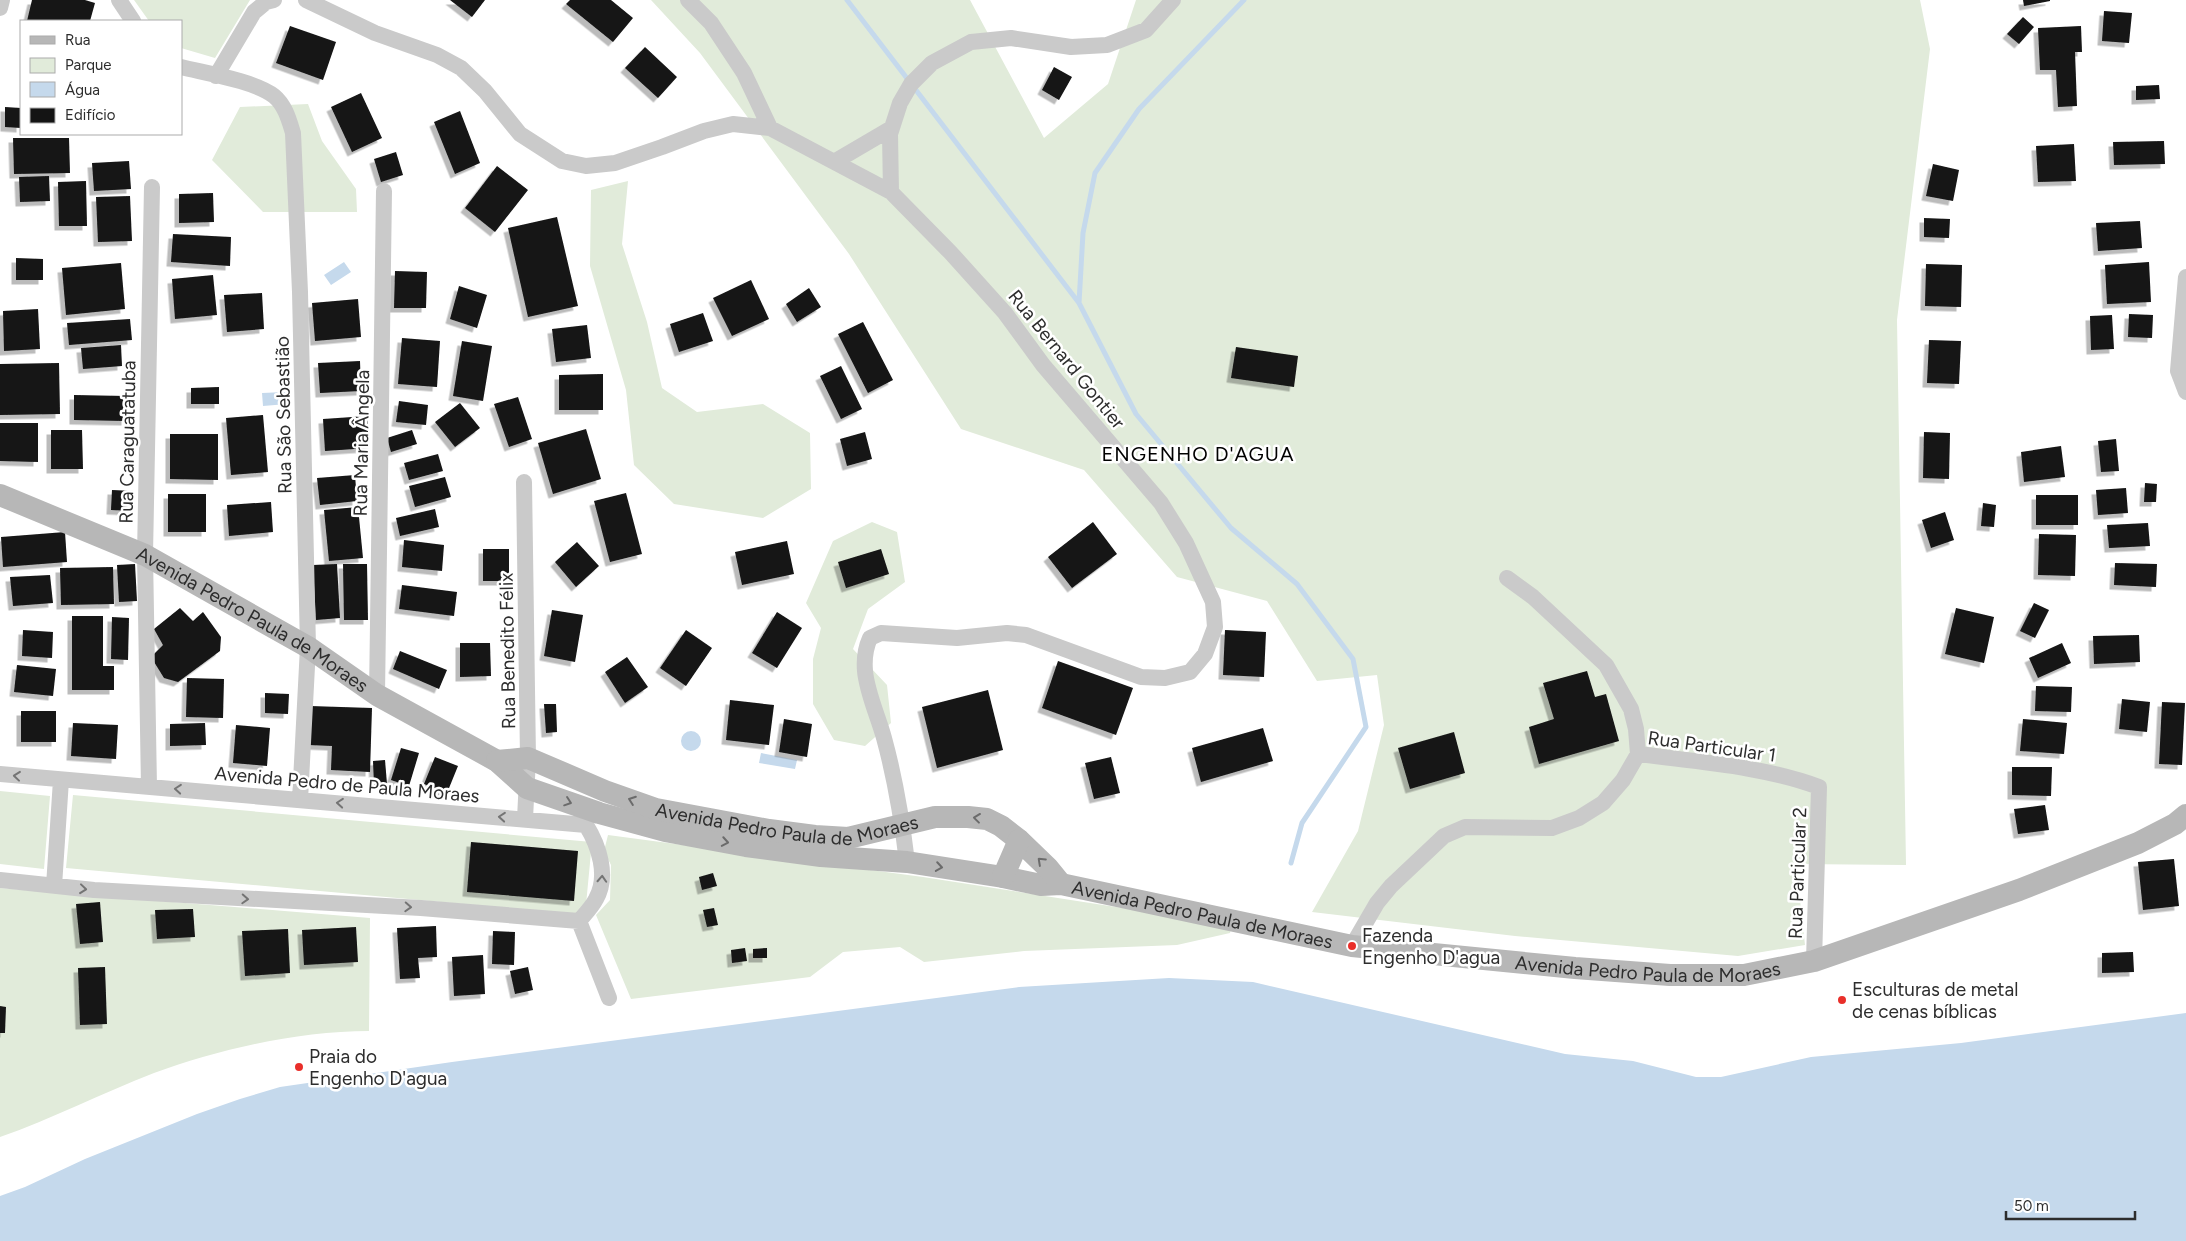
<svg xmlns="http://www.w3.org/2000/svg" width="2186" height="1241" font-family="Figtree,sans-serif">
<defs>
<filter id="shadow"><feDropShadow dx="-4.5" dy="4.5" stdDeviation="0" flood-color="#0004"/></filter>
</defs>
<rect width="100%" height="100%" fill="#fff"/>
<path fill="#e1ebda" d="M134,0H250L215,58L181,48V21H149Z
M651,0H970L1044,138L1108,84L1136,0H1920L1930,49L1897,320L1906,865L1796,864L1805,945L1738,956L1515,936L1312,912L1358,831L1384,725L1377,675L1317,681L1267,601L1177,577L1084,470L961,429L849,254L700,53Z
M308,104L322,141L356,189L357,212H263L212,160L240,107Z
M628,181L622,244L647,322L662,388L697,412L763,404L810,433L811,489L763,518L674,504L634,465L626,390L590,266L591,190Z
M872,522L897,532L905,582L868,609L853,649L887,685L891,723L865,746L834,740L813,704V659L821,628L806,603L833,541Z
M0,791L50,796L44,869L0,864Z
M73,795L592,842L585,915L66,868Z
M608,835L923,877L1232,925L1230,933L1177,945L1024,951L924,962L900,947L843,952L810,977L631,999L596,915L610,900L611,865L604,851Z
M0,888L370,918L369,1031C298,1031 220,1049 154,1073C102,1093 52,1119 0,1137Z"/>
<path fill="#c5d9ec" d="M344,262L351,272L331,285L324,275Z
M285,392L287,404L263,406L262,393Z
M681 741a10 10 0 1 1 20 0a10 10 0 1 1-20 0Z
M761,753L797,760L795,769L759,763Z
M1169,978L1253,982L1565,1054L1633,1061L1696,1077H1721L1811,1057L1961,1043L2186,1013V1241H0V1196L25,1187L85,1159L197,1114L240,1099L280,1087L452,1062L1019,987Z"/>
<g fill="none" stroke-linecap="round" stroke-linejoin="round">
<path stroke="#c5d9ec" stroke-width="5" d="M847,0L1079,303
M1244,0L1139,109L1095,173L1083,233L1079,303L1136,414L1231,528L1297,584L1353,659L1366,727L1302,823L1291,863"/>
</g>
<path fill="#141414" filter="url(#shadow)" d="M32,0H85L95,3L90,21H27Z
M450,0H485L472,17Z
M570,0H611L633,18L613,42L566,4Z
M2023,0H2050V1L2024,6Z
M2104,11L2132,13L2129,43L2102,41Z
M2023,17L2034,27L2019,44L2007,34Z
M290,26L336,42L323,80L276,63Z
M2081,26L2082,52H2075L2077,106L2058,107L2056,70H2040L2038,28Z
M645,47L677,77L658,98L625,68Z
M1054,67L1072,77L1059,100L1042,90Z
M2159,85L2160,99L2136,100V86Z
M361,93L382,138L352,152L331,107Z
M5,107L21,108V128L5,127Z
M460,111L480,163L455,174L434,122Z
M13,138H69L70,173L14,174Z
M2164,141L2165,164L2114,165L2113,142Z
M2074,144L2076,181L2038,182L2036,146Z
M396,152L403,175L381,182L374,159Z
M129,161L131,189L94,191L92,163Z
M1933,164L1959,170L1953,201L1926,196Z
M497,166L528,190L495,232L465,208Z
M49,176L50,201L20,202L19,177Z
M86,181L87,226H59L58,182Z
M213,193L214,222L179,223V194Z
M130,196L132,241L98,242L96,197Z
M557,217L578,306L528,317L508,228Z
M1924,218L1950,219L1949,238L1924,237Z
M2140,221L2142,248L2098,251L2096,223Z
M173,234L231,237L230,266L171,262Z
M16,258L43,259V280H16Z
M2149,262L2151,302L2107,304L2105,265Z
M121,263L125,309L66,315L62,268Z
M1926,264L1962,265L1961,307L1925,306Z
M395,271L427,272L426,308H394Z
M213,275L217,315L175,319L172,279Z
M751,280L769,319L732,336L713,298Z
M459,286L487,295L477,328L450,319Z
M809,288L821,307L797,322L786,304Z
M262,293L264,329L227,332L224,295Z
M358,299L361,337L315,341L312,303Z
M38,309L40,349L4,351L3,311Z
M703,313L713,341L679,352L670,324Z
M2129,314L2153,315L2152,338L2128,337Z
M2112,315L2114,349L2091,350L2090,316Z
M130,319L132,340L69,345L67,323Z
M863,322L893,380L868,393L838,334Z
M587,325L591,358L556,362L552,329Z
M402,338L440,341L437,387L398,384Z
M1929,340L1961,341L1959,384L1927,383Z
M462,341L492,346L483,401L453,396Z
M121,345L122,366L83,369L81,348Z
M1236,347L1298,356L1294,387L1231,378Z
M360,361L361,391L320,393L318,363Z
M59,363L60,414L0,415V364Z
M841,366L862,409L841,419L820,376Z
M603,374V410H559V375Z
M219,387V404H191V388Z
M74,395L126,396V421L74,420Z
M518,397L532,439L509,447L494,404Z
M399,401L428,405L426,425L396,422Z
M460,403L480,428L455,447L435,422Z
M263,415L268,472L231,475L226,418Z
M367,416L369,448L325,451L323,419Z
M0,423H38V462L0,461Z
M586,429L601,479L553,494L538,443Z
M51,430H82L83,469H51Z
M412,430L417,444L391,452L387,438Z
M865,432L872,459L847,466L840,439Z
M1924,432L1950,433L1949,479L1923,478Z
M170,434H218V480L170,479Z
M2116,439L2119,471L2101,472L2098,441Z
M2061,446L2065,477L2024,482L2021,452Z
M438,454L443,471L409,480L404,463Z
M355,475L357,501L320,505L317,478Z
M445,477L451,497L415,507L409,486Z
M2145,483L2157,484L2156,502H2144Z
M2126,488L2128,513L2098,515L2096,490Z
M112,490L134,491L133,511L111,510Z
M626,493L642,554L610,562L594,501Z
M168,494H206V532H168Z
M2036,495H2078V525H2036Z
M271,502L273,532L229,536L227,505Z
M1983,503L1996,505L1994,527L1981,526Z
M358,507L363,558L329,561L324,510Z
M435,509L439,527L400,536L396,518Z
M1945,512L1954,540L1931,548L1922,520Z
M1093,522L1117,554L1072,588L1048,557Z
M2148,523L2150,546L2109,548L2107,525Z
M65,532L67,562L3,567L1,537Z
M2039,534L2076,535L2075,576L2038,575Z
M404,540L444,545L442,571L402,567Z
M787,541L794,574L742,585L735,552Z
M577,542L599,566L576,587L555,562Z
M483,549H509V581H483Z
M881,549L889,574L846,588L838,562Z
M2115,563L2157,564L2156,587L2114,585Z
M135,564L137,601L119,602L117,565Z
M337,564L340,618L316,620L313,565Z
M343,564H367L368,620H344Z
M113,567L114,604L61,605L60,568Z
M50,575L53,603L13,606L10,577Z
M402,585L457,592L454,616L399,609Z
M2034,603L2049,610L2035,638L2020,631Z
M180,608L193,621L203,612L221,637L220,651L178,682L164,678L151,657L163,645L154,629Z
M1956,608L1994,617L1984,663L1945,654Z
M552,610L583,615L575,662L544,656Z
M777,612L802,628L777,668L752,653Z
M72,616H103V666H114V690H72Z
M112,617L129,618L128,660L111,659Z
M23,630L53,632L52,658L22,656Z
M686,630L712,648L686,686L660,668Z
M1225,630L1266,632L1264,677L1223,675Z
M2139,635L2140,662L2094,664L2093,636Z
M460,643H490L491,676L460,677Z
M2062,643L2071,663L2038,678L2029,658Z
M400,651L447,670L439,689L393,669Z
M627,657L648,687L625,703L605,672Z
M1058,661L1133,688L1116,735L1042,708Z
M17,665L56,669L53,696L14,692Z
M1587,671L1595,697L1606,694L1619,741L1539,764L1529,727L1554,719L1543,683Z
M187,678L224,679L223,718L186,717Z
M2036,686L2072,687L2071,712L2035,711Z
M988,690L1003,750L937,768L922,707Z
M265,693L289,694L288,714L265,713Z
M2122,699L2150,702L2147,732L2119,729Z
M730,700L774,705L769,745L726,740Z
M2162,702L2185,703L2182,765L2159,764Z
M544,704H556L557,732L546,733Z
M310,706L372,708L370,772L331,770L332,746L309,745Z
M21,711H56V742H21Z
M784,719L812,724L807,757L779,752Z
M2023,719L2067,723L2064,754L2020,751Z
M73,723L118,725L116,759L71,756Z
M205,723L206,745L170,746V724Z
M236,725L270,728L267,766L233,763Z
M1263,728L1273,761L1201,782L1192,748Z
M1454,732L1465,773L1410,789L1398,748Z
M401,748L419,753L409,786L391,780Z
M435,757L458,766L447,793L424,784Z
M1111,757L1120,793L1094,799L1085,763Z
M385,760L387,784L374,785L373,761Z
M2012,767H2052L2051,796L2012,795Z
M2045,805L2049,830L2018,834L2014,809Z
M471,842L578,851L574,901L467,892Z
M2174,859L2179,906L2143,910L2138,862Z
M713,873L717,886L702,890L699,877Z
M100,902L103,942L80,944L76,904Z
M714,908L718,925L707,927L703,910Z
M193,909L195,937L157,939L155,910Z
M436,926L437,957L418,958L420,978L400,979L397,928Z
M356,927L358,962L304,965L302,930Z
M288,929L290,973L245,976L242,931Z
M493,931L515,932L514,965L492,964Z
M745,948L747,961L732,963L731,950Z
M767,948V958H753V949Z
M2133,952L2134,972L2102,973V953Z
M483,955L485,994L454,996L452,957Z
M105,967L107,1024L80,1025L78,968Z
M528,967L533,990L515,994L510,971Z
M0,1006L6,1007L5,1033H0Z"/>
<g fill="none" stroke-linecap="round" stroke-linejoin="round">
<path stroke="#cacaca" stroke-width="16" d="M119,0L133,21
M306,0L375,33L437,55L461,68L485,91L520,134L562,161L586,166L615,163L662,147L704,131L733,124L770,128
M688,0L711,23L744,73L770,128L891,192L950,252L1005,313L1043,365L1161,503L1186,543L1213,602L1215,627L1205,654L1190,672L1165,678L1141,677L1026,635L1007,633L957,638L881,633L870,638C865,649 864,659 865,671C867,693 878,716 884,738C895,778 902,820 907,862
M0,8L2,0
M181,67C205,73 255,81 274,96C285,105 289,120 293,133L300,292L308,647L300,800
M216,76L254,12L266,2L274,0
M834,162L892,128
M891,192L890,134L900,103L911,84L932,63L971,42L1011,38L1071,47L1107,45L1146,30L1173,0
M2186,277L2178,371L2186,392
M524,482L528,758L525,819
M1507,578L1533,597L1606,665L1631,709L1636,729L1638,754
M377,695L384,191
M1638,754C1699,762 1762,766 1819,787L1814,961
M0,774L586,825
M149,787L145,555L152,187
M0,880L94,890L421,908L579,921
M54,886L61,780
M579,921C585,914 592,907 596,899C609,876 599,846 586,825
M579,921L609,998
M1352,946L1377,903L1391,886L1444,836L1465,827L1552,828L1579,818L1603,803L1623,780L1638,754"/>
<g stroke="#b7b7b7" stroke-width="22">
<path id="s1" d="M0,495L145,555L308,647L377,695L497,761L527,788L599,813L665,831L746,846L821,856L907,862L1003,877L1041,885L1061,884L1352,946L1575,968L1670,975H1744L1814,961L2019,890L2138,843L2175,824L2186,815"/>
<path id="s2" d="M497,761L528,758L605,791L656,809L769,830L815,836L848,838L935,817H968L987,819L1001,826L1019,840L1048,868L1061,884"/>
<path d="M1003,877L1019,840"/>
</g>
</g>
<defs><path id="oneway-chevron" d="M-2-3.5L2.5 0L-2 3.5" fill="none" stroke-width="1.6" stroke-linecap="round" stroke-linejoin="round" transform="scale(1.25)"/></defs>
<g stroke="#747474">
<use href="#oneway-chevron" transform="translate(17 776) rotate(-174)"/>
<use href="#oneway-chevron" transform="translate(178 789) rotate(-175)"/>
<use href="#oneway-chevron" transform="translate(340 803) rotate(-175)"/>
<use href="#oneway-chevron" transform="translate(502 817) rotate(-175)"/>
<use href="#oneway-chevron" transform="translate(602 879) rotate(-87)"/>
<use href="#oneway-chevron" transform="translate(83 889) rotate(6)"/>
<use href="#oneway-chevron" transform="translate(245 899) rotate(3)"/>
<use href="#oneway-chevron" transform="translate(408 907) rotate(3)"/>
</g>
<g stroke="#6b6b6b">
<use href="#oneway-chevron" transform="translate(632 800) rotate(-160)"/>
<use href="#oneway-chevron" transform="translate(568 802) rotate(19)"/>
<use href="#oneway-chevron" transform="translate(977 818) rotate(-173)"/>
<use href="#oneway-chevron" transform="translate(725 842) rotate(10)"/>
<use href="#oneway-chevron" transform="translate(1041 861) rotate(-137)"/>
<use href="#oneway-chevron" transform="translate(939 867) rotate(9)"/>
</g>
<g fill="#e92f2a" stroke="#fff" stroke-width="2">
<circle cx="1352" cy="946" r="5"/>
<circle cx="1842" cy="1000" r="5"/>
<circle cx="299" cy="1067" r="5"/>
</g>
<g text-anchor="middle" stroke-width="5" stroke-linejoin="round" paint-order="stroke">
<g font-size="19" fill="#2d2d2d" stroke="#fff">
<text transform="translate(1067 359) rotate(51)" y="7">Rua Bernard Gontier</text>
<text transform="translate(283 415) rotate(-91)" y="7">Rua São Sebastião</text>
<text transform="translate(127 442) rotate(-89)" y="7">Rua Caraguatatuba</text>
<text transform="translate(361 443) rotate(-89)" y="7">Rua Maria Ângela</text>
<text dy="7" stroke="none"><textPath href="#s1" startOffset="282">Avenida Pedro Paula de Moraes</textPath></text>
<text transform="translate(507 651) rotate(-91)" y="7">Rua Benedito Félix</text>
<text transform="translate(1712 746) rotate(8)" y="7">Rua Particular 1</text>
<text transform="translate(347 784) rotate(5)" y="7">Avenida Pedro de Paula Moraes</text>
<text dy="7" stroke="none"><textPath href="#s2" startOffset="302">Avenida Pedro Paula de Moraes</textPath></text>
<text transform="translate(1797 873) rotate(-88)" y="7">Rua Particular 2</text>
<text dy="7" stroke="none"><textPath href="#s1" startOffset="1295">Avenida Pedro Paula de Moraes</textPath></text>
<text dy="7" stroke="none"><textPath href="#s1" startOffset="1745">Avenida Pedro Paula de Moraes</textPath></text>
</g>
<g font-size="19" fill="#2d2d2d" stroke="#fff" text-anchor="start">
<text x="1362" y="942">Fazenda<tspan x="1362" dy="22">Engenho D'agua</tspan></text>
<text x="1852" y="996">Esculturas de metal<tspan x="1852" dy="22">de cenas bíblicas</tspan></text>
<text x="309" y="1063">Praia do<tspan x="309" dy="22">Engenho D'agua</tspan></text>
</g>
<g font-size="20" letter-spacing="1" fill="#000" stroke="#fff">
<text x="1198" y="461">ENGENHO D'AGUA</text>
</g>
</g>
<rect x="20" y="20" width="162" height="115" fill="#ffffff" stroke="#ababab"/>
<rect x="30" y="36" width="25" height="8" fill="#b7b7b7" stroke="#ababab"/>
<text x="65" y="45" font-size="15" fill="#2d2d2d">Rua</text>
<rect x="30" y="58" width="25" height="15" fill="#e1ebda" stroke="#ababab"/>
<text x="65" y="70" font-size="15" fill="#2d2d2d">Parque</text>
<rect x="30" y="82" width="25" height="15" fill="#c5d9ec" stroke="#ababab"/>
<text x="65" y="95" font-size="15" fill="#2d2d2d">Água</text>
<rect x="30" y="108" width="25" height="15" fill="#141414" stroke="#ababab"/>
<text x="65" y="120" font-size="15" fill="#2d2d2d">Edifício</text>
<path d="M2006 1211v8h129v-8" fill="none" stroke="#2d2d2d" stroke-width="2.5"/>
<text x="2014" y="1211" font-size="15" fill="#2d2d2d" stroke="#ffffff" stroke-width="4" paint-order="stroke">50 m</text>
</svg>
